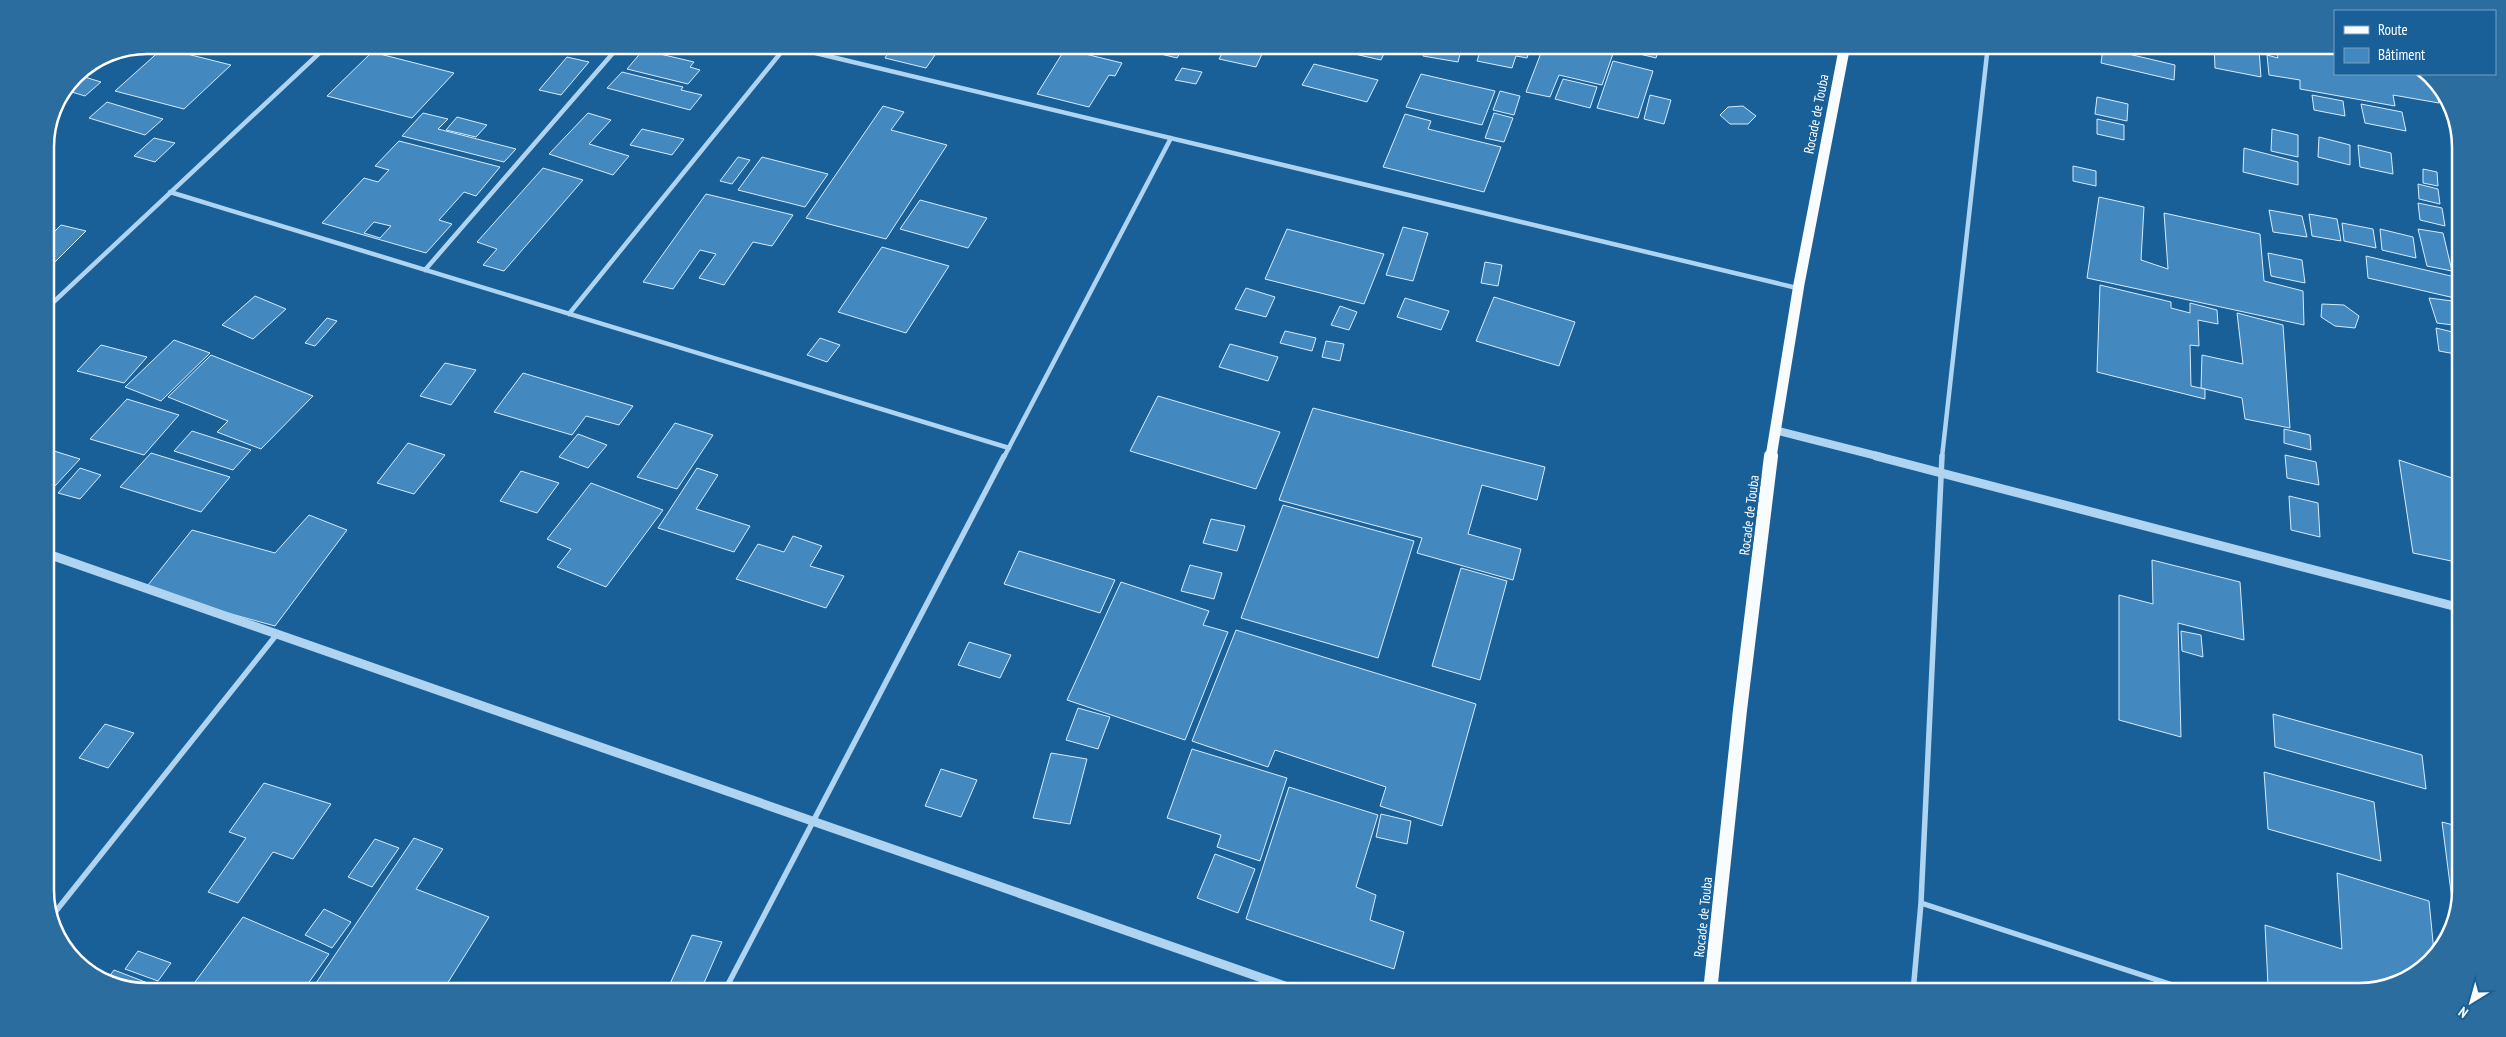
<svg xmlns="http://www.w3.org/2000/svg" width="2506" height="1037" font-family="'PT Sans Narrow',sans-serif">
<rect width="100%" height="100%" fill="#1a6098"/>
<path fill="#4389bf" stroke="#d6ebfb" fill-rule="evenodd" d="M893,45L935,55L926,68L885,58Z
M1124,45H1185L1177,58Z
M1315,45H1388L1381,60Z
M1426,45L1461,50L1458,62L1423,56Z
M1482,45L1506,46L1531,45L1527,58L1516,56L1512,68L1477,61Z
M1544,45H1660L1656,58L1615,48L1602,85L1559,75L1550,97L1526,92Z
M2214,45H2233L2259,50L2261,77L2215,68Z
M2266,45H2335V74H2424L2434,82L2439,103L2393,95L2395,106L2300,89V80L2269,75L2267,55L2278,58L2276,51L2266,49Z
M1226,46L1262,54L1256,67L1219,59Z
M163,48L231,65L184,109L115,91Z
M2103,48L2175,65L2174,80L2101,63Z
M1065,49L1122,63L1115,76L1109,75L1089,107L1037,94Z
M643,50L694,62L690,67L700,70L688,84L627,69Z
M372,52L454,73L412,118L327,96Z
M567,57L589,62L561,95L539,90Z
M1613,61L1653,71L1638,118L1597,108Z
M1314,64L1378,80L1367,102L1302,85Z
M1182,68L1202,72L1196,84L1175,80Z
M622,72L683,87L681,90L702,95L690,110L607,88Z
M75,74L101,82L85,96L65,90Z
M1421,74L1495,91L1482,125L1406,107Z
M1563,79L1597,87L1590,108L1555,99Z
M1500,91L1520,96L1514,115L1493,110Z
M1650,95L1671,100L1664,124L1644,119Z
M2312,95L2343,101L2345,116L2314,110Z
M2097,97L2128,104L2127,121L2095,114Z
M107,102L163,119L145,135L89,118Z
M2361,104L2402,112L2406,131L2365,123Z
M883,106L904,112L891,130L947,145L886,239L806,218Z
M1743,106L1756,116L1748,124H1730L1720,115L1728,107Z
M423,113L448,119L438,129L516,149L504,162L402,136Z
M588,113L611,120L589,144L629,156L613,175L549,154Z
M1494,113L1513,118L1504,142L1485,138Z
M1405,114L1431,121L1428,129L1501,147L1484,192L1383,167Z
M457,117L487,125L476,137L446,130Z
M2097,119L2124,125V140L2097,134Z
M642,129L684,139L672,155L630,145Z
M2272,129L2298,135V157L2271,151Z
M2319,137L2350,145V165L2318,157Z
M154,138L175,143L155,162L134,156Z
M399,141L500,167L476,196L464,192L439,220L452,224L426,253L322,223L364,178L378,182L389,170L375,166ZM374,222L391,226L380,238L364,233Z
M2358,145L2391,153L2393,174L2360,167Z
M2244,148L2298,162V185L2243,172Z
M738,157L750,160L732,184L720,181Z
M762,157L828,174L805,207L738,190Z
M2073,166L2096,171V186L2073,181Z
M543,168L583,180L504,271L483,265L497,249L477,242Z
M2423,169L2437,172L2438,186L2423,183Z
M2418,184L2438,189L2440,204L2419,199Z
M706,194L793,215L772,246L753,242L724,285L699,278L716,254L700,250L673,289L643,282Z
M2099,197L2144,207L2141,260L2168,269L2164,213L2260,234L2264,281L2303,291L2304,325L2087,278Z
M920,200L987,218L968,248L900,229Z
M2418,203L2442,208L2445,226L2420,220Z
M2269,210L2302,216L2307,237L2273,232Z
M2309,214L2337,219L2341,241L2312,236Z
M2342,223L2373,229L2376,248L2344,241Z
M61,225L86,231L55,262L45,259V241Z
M1403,227L1428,233L1413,281L1386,275Z
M1287,229L1384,254L1364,304L1265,279Z
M2380,229L2413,237L2416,258L2382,250Z
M2418,229L2443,233L2452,271L2427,266Z
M882,247L949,266L906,333L838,312Z
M2268,253L2302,260L2305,283L2271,276Z
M2366,256L2455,277L2459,299L2368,278Z
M1485,262L1502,265L1498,286L1481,283Z
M2100,285L2171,302V308L2190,313V303L2217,310L2218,324L2198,320L2199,346L2190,345L2191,386L2205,389V399L2097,372Z
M1246,288L1275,297L1266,317L1235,309Z
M255,296L286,309L253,339L222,325Z
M1494,297L1575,322L1559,366L1476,341Z
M1405,298L1449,311L1441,330L1397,317Z
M2429,298L2460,302L2461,326L2437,323Z
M2322,304L2344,305L2359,316L2355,328L2335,326L2321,317Z
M1340,306L1357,312L1349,330L1331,325Z
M2237,313L2283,325L2290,428L2245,419L2242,398L2201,388L2202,355L2243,364Z
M327,318L337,321L315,346L305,343Z
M2436,328L2461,334V355L2439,351Z
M1285,331L1316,338L1312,351L1280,343Z
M820,338L840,345L827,362L807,355Z
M174,340L210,353L161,401L125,387Z
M1326,341L1344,344L1340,361L1322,357Z
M1230,344L1278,357L1268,381L1219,367Z
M101,345L147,357L124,383L77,371Z
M211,355L313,396L261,449L217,432L228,421L168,397Z
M445,363L476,370L451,405L420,396Z
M523,373L633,406L619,425L586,416L572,435L494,412Z
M1158,396L1280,432L1256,489L1130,451Z
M127,399L179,415L144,455L90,439Z
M1313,408L1545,467L1537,500L1482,485L1468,534L1521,549L1513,580L1417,553L1422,538L1279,500Z
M675,423L713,435L677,489L637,477Z
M2284,429L2310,435L2311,450L2284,443Z
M192,431L251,450L233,470L174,451Z
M578,434L607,445L588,468L559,457Z
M408,443L445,455L414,494L377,483Z
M54,451L80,459L54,487L45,484V460Z
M151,453L230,477L201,512L120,487Z
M2285,455L2316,462L2319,485L2287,478Z
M2399,460L2461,481V563L2413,553Z
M80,468L101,475L80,499L58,493Z
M697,468L718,475L696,509L750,526L734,552L658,528Z
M521,471L559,483L537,513L500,501Z
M591,483L663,510L606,587L557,567L571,549L547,539Z
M2289,496L2318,503L2320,537L2291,530Z
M1283,505L1414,541L1378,658L1241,618Z
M309,515L347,530L275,626L144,590L192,530L275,553Z
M1211,519L1245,526L1237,551L1203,543Z
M793,536L822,546L810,566L844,576L826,608L736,579L758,544L784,552Z
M1019,551L1115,580L1100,613L1004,584Z
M2152,560L2240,582L2244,640L2178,623L2181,737L2119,720V595L2153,604Z
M1190,565L1222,573L1214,599L1181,591Z
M1461,568L1507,581L1480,680L1432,666Z
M1121,582L1209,611L1203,625L1228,632L1185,740L1067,700Z
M1236,630L1476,704L1442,826L1380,806L1386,787L1275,750L1268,767L1192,741Z
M2181,631L2201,635L2203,657L2182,651Z
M969,642L1011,655L1000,678L958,665Z
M1078,708L1110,717L1098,749L1066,740Z
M2273,714L2422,755L2426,789L2275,747Z
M105,724L134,733L108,768L79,758Z
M1192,749L1287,778L1260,861L1217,847L1221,835L1167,818Z
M1051,753L1087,759L1070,824L1033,818Z
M941,769L977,780L961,817L925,806Z
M2264,772L2374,802L2381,861L2268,829Z
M264,783L331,804L293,859L273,852L238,903L208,892L246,838L229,832Z
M1289,787L1378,815L1356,887L1376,895L1370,920L1404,932L1394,969L1246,919Z
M1381,814L1411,821L1407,844L1376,837Z
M2442,822L2461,827V890L2455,923Z
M414,838L443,849L416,889L489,917L442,992H310Z
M375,839L399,848L372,887L348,877Z
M1215,854L1255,869L1238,913L1197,898Z
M2337,873L2429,901L2434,952L2416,975L2360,992H2288L2268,985L2265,925L2342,949Z
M324,909L351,922L332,948L305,935Z
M243,917L329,954L302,992H218L195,982Z
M692,935L722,942L700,992L669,986Z
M138,951L171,963L158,981L125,969Z
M114,970L166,990L164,992H147L108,984L105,982Z"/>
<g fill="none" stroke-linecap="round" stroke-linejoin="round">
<path stroke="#afd4f1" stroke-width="4.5" d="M786,46L1797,288
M2449,104L2461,204
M170,192L1009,448
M425,270L620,45
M45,310L328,45
M569,314L787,45
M1004,457L1171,138
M1942,457L1988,45"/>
<path stroke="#afd4f1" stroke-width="5.5" d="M1921,903L2194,992
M52,916L277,634
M724,992L1004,456
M1913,992L1921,903L1942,456"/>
<path stroke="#afd4f1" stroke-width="8" d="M1775,430L1881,457"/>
<path stroke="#afd4f1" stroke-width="9" d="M1876,456L2461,608
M45,553L1302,992"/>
<path stroke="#f8fcff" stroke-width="11" d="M1771,457L1799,284L1845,45"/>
<path stroke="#f8fcff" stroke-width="14" d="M1710,992L1740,710L1771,456"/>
</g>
<g text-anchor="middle" stroke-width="5" stroke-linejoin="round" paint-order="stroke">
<g font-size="14" fill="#fff" stroke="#1a6098">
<text transform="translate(1816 114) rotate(-79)" y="5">Rocade de Touba</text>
<text transform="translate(1749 515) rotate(-83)" y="5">Rocade de Touba</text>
<text transform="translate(1703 917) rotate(-84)" y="5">Rocade de Touba</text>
</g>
</g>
<path d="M0 0H2506V1037H0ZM147 54H2359A93 93 0 0 1 2452 147V890A93 93 0 0 1 2359 983H147A93 93 0 0 1 54 890V147A93 93 0 0 1 147 54Z" fill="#2c6da0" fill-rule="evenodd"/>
<path fill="none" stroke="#fff" stroke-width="2.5" d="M147 54H2359A93 93 0 0 1 2452 147V890A93 93 0 0 1 2359 983H147A93 93 0 0 1 54 890V147A93 93 0 0 1 147 54Z"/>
<rect x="2334" y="10" width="162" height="65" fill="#1a6098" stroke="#76a0c1"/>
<rect x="2344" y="26" width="25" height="8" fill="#f8fcff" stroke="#76a0c1"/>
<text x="2378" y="35" font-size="15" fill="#ffffff">Route</text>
<rect x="2344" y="48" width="25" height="15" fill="#4389bf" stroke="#76a0c1"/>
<text x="2378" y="60" font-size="15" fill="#ffffff">Bâtiment</text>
<g transform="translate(2471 1002) rotate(217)" stroke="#1a6098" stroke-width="4" paint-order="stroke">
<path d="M0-4L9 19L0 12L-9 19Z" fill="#ffffff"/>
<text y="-8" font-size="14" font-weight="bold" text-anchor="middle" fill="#ffffff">N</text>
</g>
</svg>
